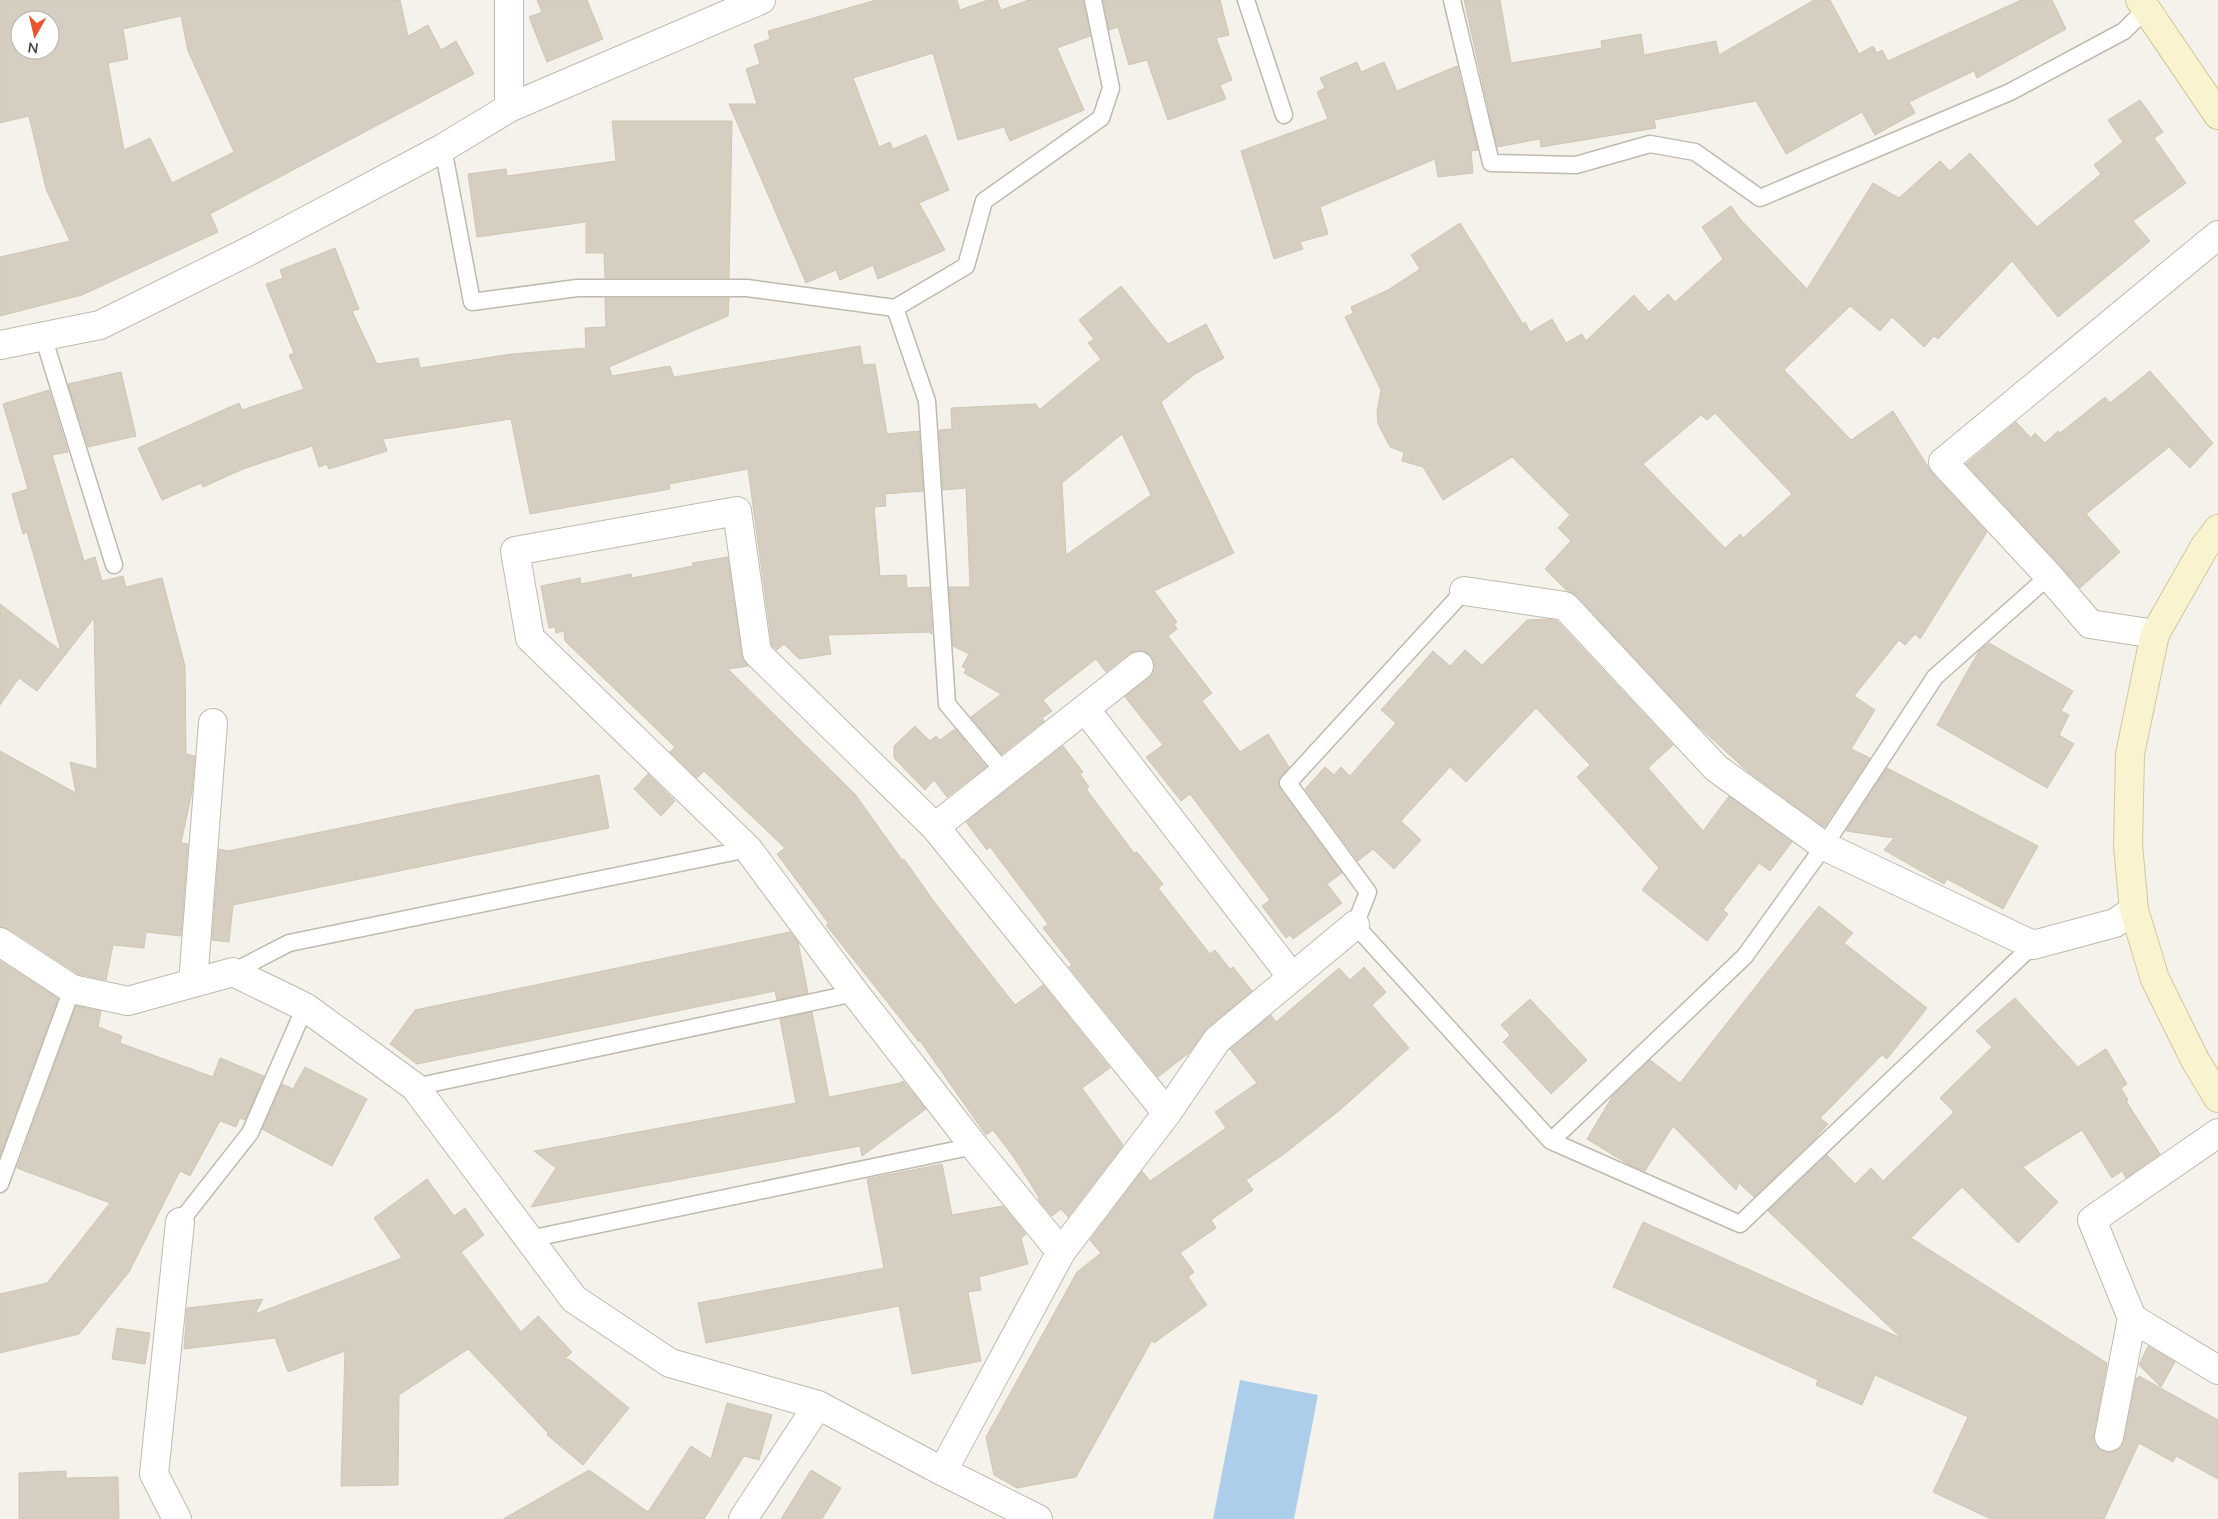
<svg xmlns="http://www.w3.org/2000/svg" width="2218" height="1519" font-family="Mulish,sans-serif">
<rect width="100%" height="100%" fill="#f4f2eb"/>
<path fill="#adceeb" d="M1240,1380L1318,1395L1294,1519H1213Z"/>
<path fill="#d5cec1" stroke="#cfc7b5" fill-rule="evenodd" d="M0,0H400L408,36L428,25L441,50L456,41L474,74L210,214L218,232L82,295L0,316V257L70,241L46,189L29,116L0,123ZM181,16L188,51L234,152L172,183L150,138L124,150L108,63L128,59L123,29ZM20,20H50V50H20Z
M537,0H587L603,39L547,62L529,17L542,12Z
M876,0H957L960,10L988,0H997L1001,10L1029,0H1083L1090,36L1057,48L1084,110L1010,141L1004,127L958,140L933,53L853,78L879,147L890,142L893,149L926,135L949,190L919,203L945,250L878,279L873,265L840,280L836,270L806,283L729,104H757L746,69L760,64L754,45L770,39L768,31Z
M1103,0H1220L1229,35L1216,38L1232,80L1220,85L1226,99L1168,120L1147,60L1129,65L1118,27L1109,30Z
M1464,0H1500L1511,63L1602,48L1601,41L1641,34L1644,55L1716,41L1719,55L1814,0H1830L1859,54L1873,46L1877,53L1882,50L1888,61L2021,0H2052L2066,29L1977,78L1974,71L1909,102L1915,113L1875,135L1862,112L1786,154L1756,101L1654,120L1656,128L1541,147L1540,139L1497,147Z
M1357,62L1361,72L1384,62L1397,91L1457,66L1478,150L1471,151L1473,173L1438,177L1435,159L1320,207L1328,234L1300,242L1303,249L1274,259L1241,151L1328,119L1317,92L1325,88L1320,78Z
M2140,100L2163,132L2154,138L2186,183L2133,221L2150,241L2058,317L2012,261L1938,339L1934,336L1924,347L1892,317L1880,331L1850,306L1784,370L1851,440L1893,411L1932,473L1987,532L1920,639L1915,634L1905,645L1899,640L1854,696L1875,710L1851,749L1870,758L1824,827L1747,771L1696,724L1576,595L1566,590L1545,569L1571,541L1558,528L1570,515L1512,457L1443,500L1423,467L1402,461L1404,452L1390,447L1378,424L1377,411L1381,390L1345,317L1353,313L1351,307L1388,290L1420,269L1411,255L1460,223L1523,324L1525,322L1530,332L1552,319L1566,343L1582,334L1586,341L1634,295L1649,312L1668,294L1675,302L1723,259L1702,227L1731,206L1741,220L1807,289L1873,183L1899,198L1940,161L1950,171L1970,153L2037,227L2101,174L2094,165L2123,142L2108,120ZM1715,413L1792,494L1743,538L1740,534L1725,548L1643,464L1701,415L1707,420Z
M612,121H732L729,278H605L604,253H586V222L477,237L468,174L506,169L507,176L616,161Z
M335,248L359,309L352,311L377,364L418,358L420,368L512,354L586,348L585,328L606,327L605,298H729L728,316L609,367L612,376L670,366L674,377L860,346L863,365L875,364L887,434L919,431L923,491L885,494L886,506L874,507L880,576L906,575L907,588L929,587L932,634L929,632L828,635L831,654L799,659L784,644L777,650L772,646L748,469L669,484L670,489L530,514L511,419L383,439L387,451L329,469L327,464L319,467L312,446L243,469L203,487L201,483L162,500L138,448L239,403L242,410L304,389L289,355L294,353L266,284L283,278L280,270Z
M1121,286L1168,344L1206,324L1224,358L1195,374L1161,402L1234,553L1154,591L1177,622L1174,624L1177,629L1168,636L1212,693L1202,701L1240,752L1268,734L1289,767L1279,780L1280,789L1342,873L1327,884L1342,903L1293,939L1290,935L1286,938L1262,906L1270,900L1190,794L1181,801L1146,757L1163,745L1125,697L1153,672L1154,663L1151,656L1145,652L1137,651L1130,653L1106,672L1096,659L1043,700L1052,711L1042,718L1044,721L1002,754L971,717L1001,694L964,673L966,669L962,667L969,654L953,646L949,587H970L966,488L943,490L939,430L952,429L951,408L1036,404L1039,410L1101,359L1088,343L1094,339L1079,320ZM1122,434L1151,495L1066,555L1062,483Z
M2150,371L2213,443L2190,468L2169,447L2086,514L2120,552L2080,588L1966,464L2016,422L2031,438L2035,433L2045,443L2058,431L2060,433L2105,397L2110,403Z
M121,372L136,436L88,447L68,384Z
M49,390L68,452L52,455L84,561L95,557L102,581L123,576L126,587L162,578L185,666L186,754L195,756L192,792L181,843L188,844L181,936L146,932L144,948L113,945L106,980L78,974L9,929L0,927V751L76,793L70,762L97,769L94,618L37,691L19,678L0,705V604L61,651L27,532L23,534L12,494L28,489L3,404Z
M728,557L742,655L748,666L728,669L855,794L902,860L904,859L935,903L1015,1005L1043,985L1110,1068L1082,1088L1123,1145L1068,1217L1061,1209L1052,1216L1038,1199H1040L1013,1156L993,1130L986,1135L918,1038L919,1042L826,925L829,924L777,854L785,848L704,771L697,778L670,752L675,747L565,641L564,631L556,633L555,627L549,628L541,586L580,578L581,584L631,574L632,578L693,566L692,563Z
M1548,619L1557,621L1673,745L1648,768L1703,831L1729,796L1792,842L1770,871L1759,863L1723,910L1728,914L1707,941L1642,890L1659,868L1577,777L1590,765L1536,708L1466,782L1450,767L1401,821L1421,840L1394,869L1373,849L1358,861L1305,789L1325,767L1334,775L1341,767L1350,776L1396,723L1381,710L1433,651L1450,666L1465,650L1482,665L1527,620Z
M1989,643L2073,691L2061,711L2069,715L2059,735L2074,744L2047,788L1937,725L1979,651Z
M915,726L930,741L936,736L940,740L955,729L986,767L947,797L934,780L925,790L894,758V746Z
M1063,746L1083,772L1080,774L1089,787L1086,789L1134,853L1137,852L1163,884L1158,888L1210,954L1215,950L1230,969L1233,967L1252,991L1207,1028L1189,1053L1158,1077L1069,967L1072,965L1043,928L1048,924L990,847L987,850L966,822Z
M1887,768L2038,846L2003,909L1947,879L1944,884L1884,850L1894,838L1846,831Z
M648,774L675,801L661,816L634,789Z
M599,775L609,828L233,905L229,942L212,940L219,849L228,851Z
M1819,906L1853,933L1844,943L1927,1008L1887,1059L1882,1055L1820,1118L1828,1124L1814,1140L1754,1197L1739,1183L1736,1190L1673,1126L1645,1171L1628,1164L1587,1139L1612,1097L1650,1060L1680,1083Z
M790,932L798,942L808,993L777,1000L775,991L417,1064L390,1044L415,1010Z
M0,961L58,998L0,1155Z
M1364,967L1386,992L1372,1005L1409,1048L1340,1110L1284,1154L1246,1180L1253,1190L1211,1220L1216,1228L1180,1253L1194,1272L1188,1277L1207,1305L1154,1343L1152,1340L1076,1477L1017,1488L994,1475L986,1437L1077,1272L1101,1253L1090,1240L1142,1171L1150,1181L1226,1128L1215,1112L1257,1083L1230,1049L1271,1015L1276,1022L1339,968L1350,980Z
M2015,998L2078,1067L2106,1049L2127,1084L2121,1088L2128,1100L2126,1101L2160,1154L2126,1178L2122,1171L2112,1178L2082,1130L2023,1167L2058,1202L2018,1243L1962,1187L1911,1238L2107,1363L2094,1434V1443L2099,1449L2107,1452H2114L2121,1447L2124,1440L2136,1379L2139,1376L2218,1420V1479L2176,1456L2173,1462L2139,1443L2104,1519H1991L1933,1492L1968,1417L1875,1375L1862,1405L1816,1385L1818,1380L1613,1287L1643,1222L1901,1338L1768,1211L1827,1155L1855,1184L1871,1168L1883,1181L1954,1112L1940,1098L1992,1047L1976,1031Z
M1530,999L1587,1060L1551,1094L1503,1042L1510,1035L1501,1025Z
M76,1006L101,1011L98,1027L122,1036L120,1043L213,1077L220,1058L264,1076L245,1120L240,1118L236,1127L220,1121L190,1176L180,1171L129,1272L79,1334L0,1353V1294L47,1283L110,1203L17,1168Z
M812,1012L829,1097L900,1083L903,1081L926,1109L862,1156L860,1146L531,1207L556,1168L534,1151L796,1103L780,1019Z
M305,1067L367,1099L332,1166L262,1129L282,1084L293,1089Z
M942,1164L952,1215L1003,1206L1026,1234L1021,1238L1028,1264L979,1277L981,1290L968,1292L981,1361L912,1374L899,1306L706,1343L698,1303L884,1268L867,1179Z
M427,1179L454,1216L465,1208L484,1235L461,1252L521,1332L538,1316L572,1352L565,1359L570,1360L629,1408L583,1465L547,1435L548,1433L468,1349L399,1395L398,1485L341,1486L345,1351L288,1372L275,1338L184,1349L187,1308L263,1299L255,1314L402,1258L374,1218Z
M117,1328L150,1333L145,1364L112,1359Z
M2148,1346L2175,1362L2161,1387L2139,1365Z
M727,1403L772,1415L759,1460L744,1456L704,1519H503L589,1470L648,1512L691,1446L711,1459Z
M811,1470L841,1488L822,1519H781Z
M66,1471V1478L118,1477L119,1519H19V1473Z"/>
<g fill="none" stroke-linecap="round" stroke-linejoin="round">
<g stroke="#bfbaae" stroke-width="19">
<path id="lane" d="M1246,0L1284,115
M1452,0L1491,163L1576,165L1650,144L1695,152L1760,198L2010,92L2124,31L2145,10
M443,148L472,302L577,288H747L895,308L966,266L984,201L1101,118L1111,88L1093,0
M895,308L927,401L947,704L1004,772
M43,336L114,565
M1464,591L1288,783L1368,892L1355,925L1551,1141L1740,1224L2033,945
M233,972L289,943L748,849
M415,1087L855,993
M1551,1141L1745,956L1824,846L1935,677L2049,576
M0,1184L72,989
M180,1222L250,1133L305,1007
M529,1239L974,1146"/>
</g>
<g stroke="#bfbaae" stroke-width="30">
<path id="street" d="M509,0V108
M0,345L100,325L251,250L443,148L509,108L761,0
M1464,591L1565,606L1716,768L1824,846L2033,945L2115,923L2134,910
M2155,634L2090,624L2049,576L1943,462L2218,235
M1086,710L1292,977
M935,827L1139,666
M0,942L72,989L128,1001L233,972L305,1007L415,1087L574,1299L670,1363L818,1405L938,1469L1038,1519
M193,983L213,723
M1061,1252L974,1146L855,993L748,849L530,638L515,551L737,511L757,653L935,827L1167,1113
M2132,1318L2218,1370
M2109,1437L2132,1318L2092,1220L2218,1133
M938,1469L945,1467L1061,1252L1167,1113L1217,1040L1355,925
M177,1519L154,1474L180,1222
M743,1519L818,1405"/>
</g>
<g stroke="#d0c79e" stroke-width="30">
<path id="secondary" d="M2140,0L2218,115
M2218,529L2205,546L2155,634L2130,754L2128,845L2134,910L2155,979L2195,1060L2218,1098"/>
</g>
<use href="#lane" stroke="#fff" stroke-width="16"/>
<use href="#street" stroke="#fff" stroke-width="28"/>
<use href="#secondary" stroke="#faf3cf" stroke-width="28"/>
</g>
<g transform="translate(35 35) rotate(188)"><circle r="24" fill="#ffffff" stroke="#b6b4b0"/>
<path d="M0-4L9 19L0 12L-9 19Z" fill="#e9562e"/>
<text y="-8" font-size="14" font-weight="bold" text-anchor="middle" fill="#484339">N</text>
</g>
</svg>
